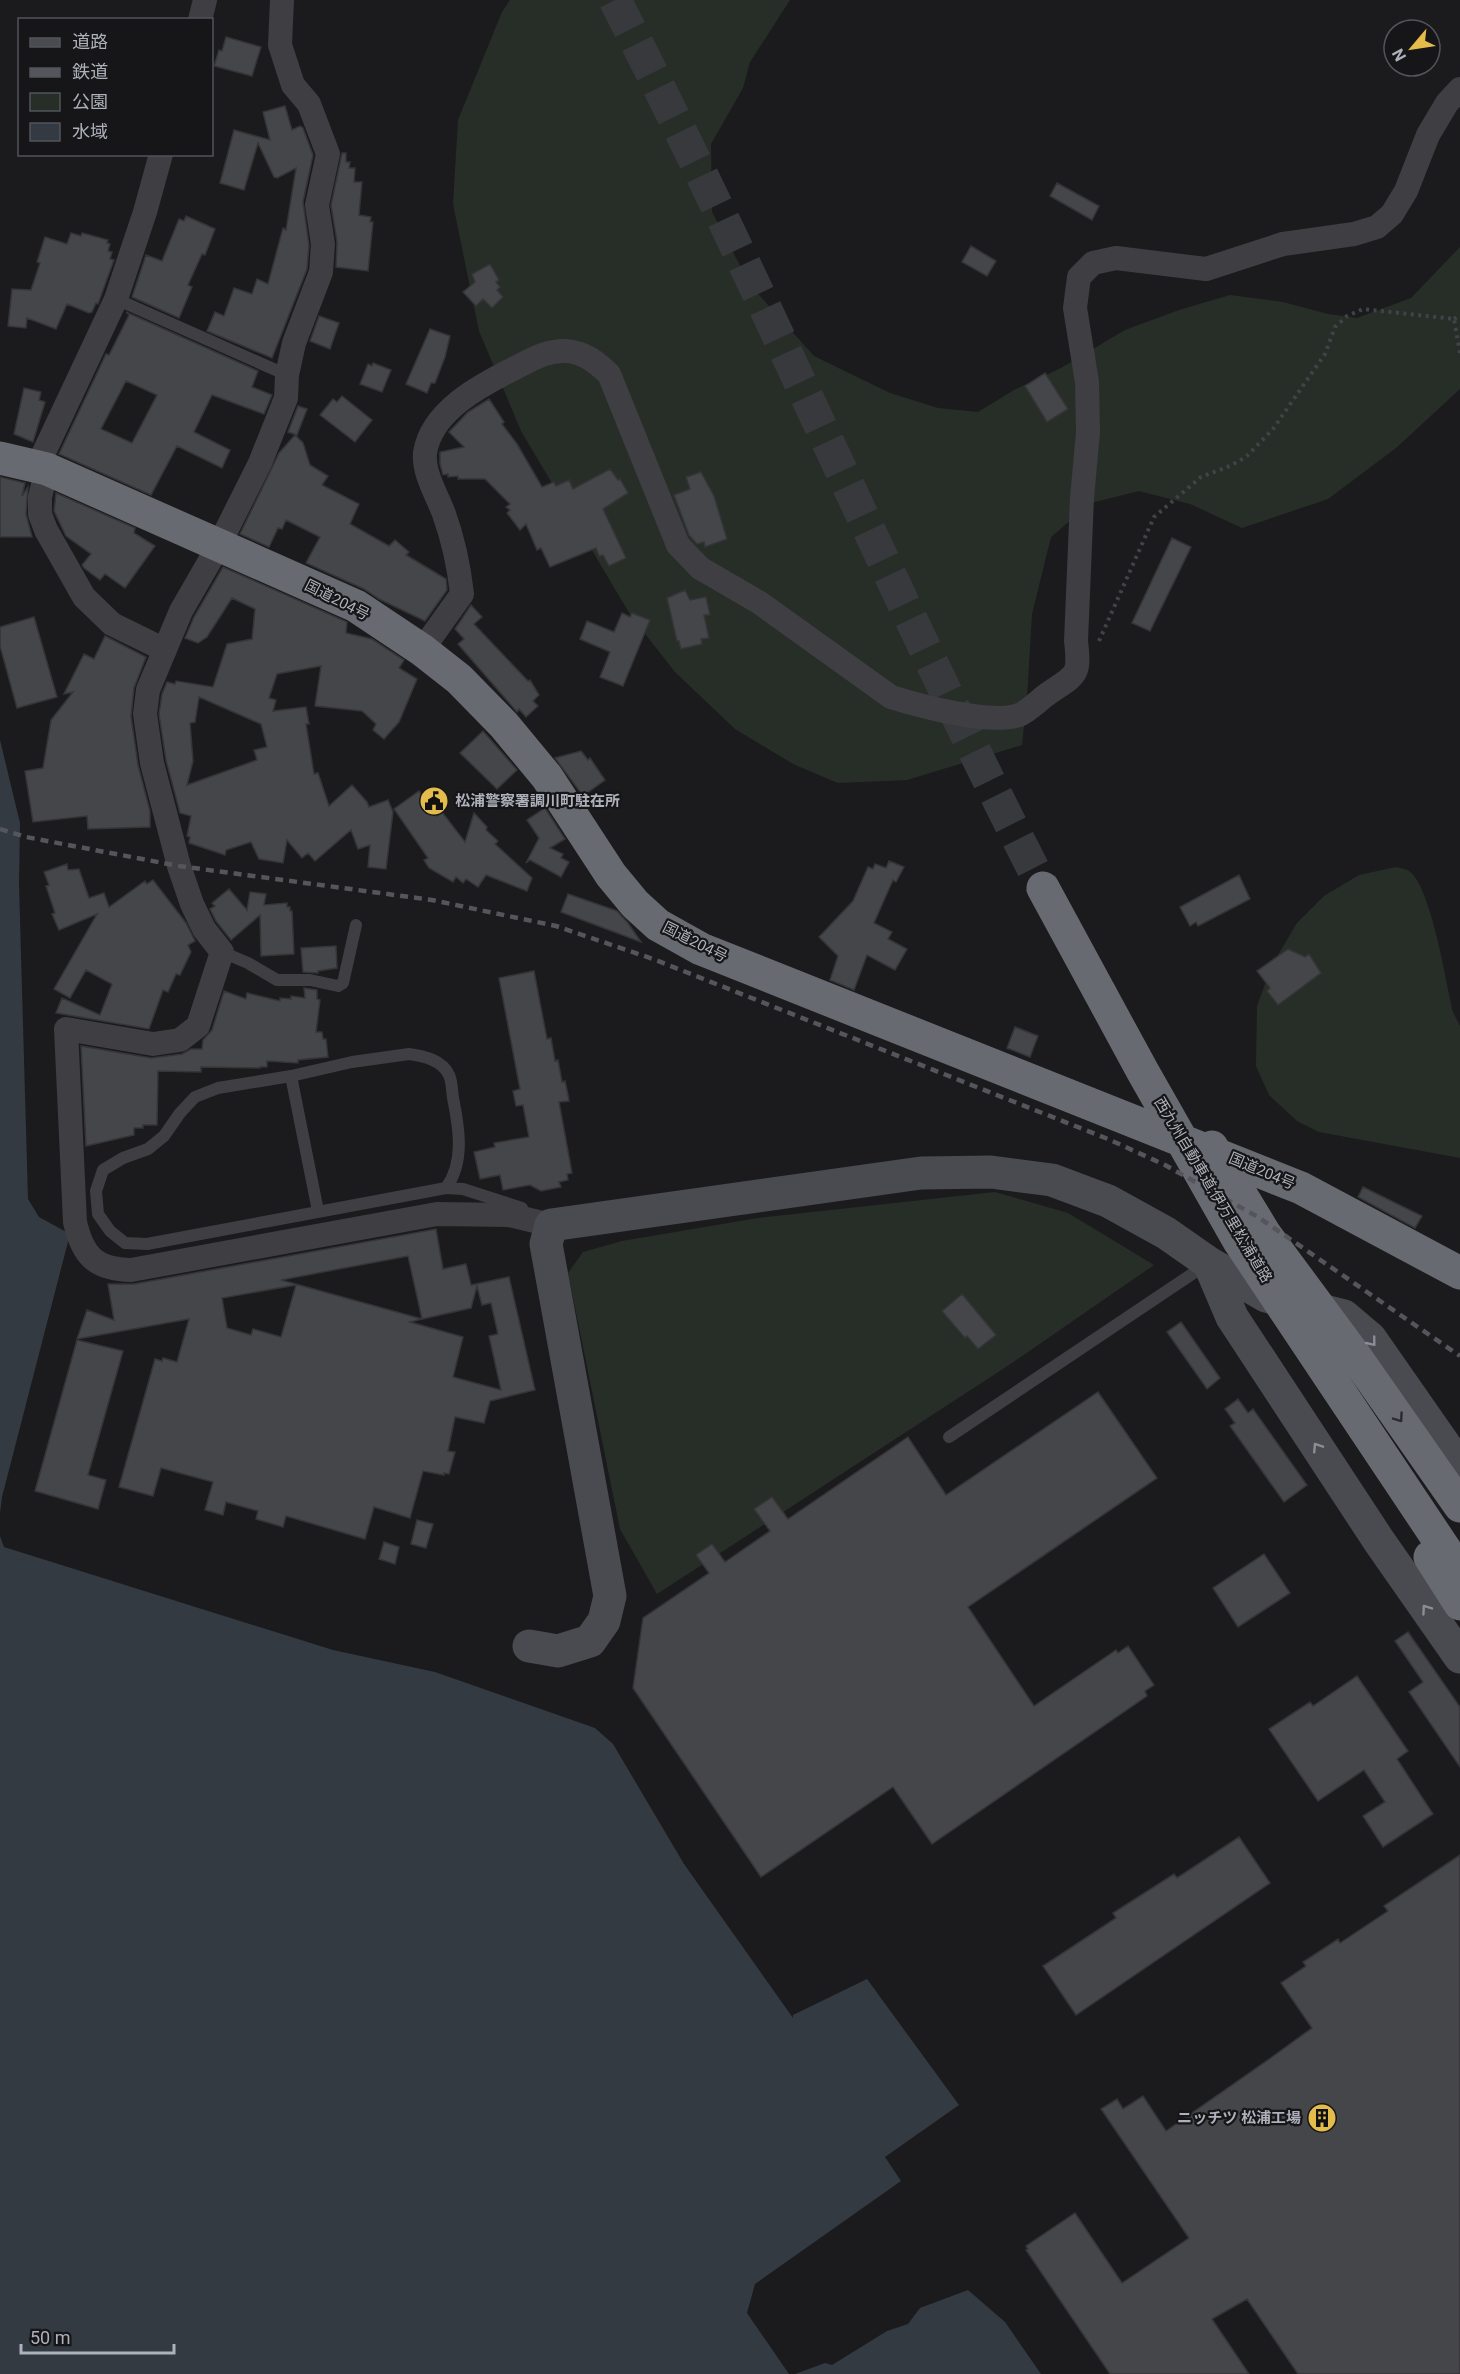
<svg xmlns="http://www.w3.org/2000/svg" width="1460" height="2374" font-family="Roboto,'Noto Sans JP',sans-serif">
<rect width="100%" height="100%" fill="#1b1b1d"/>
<path fill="#272e28" d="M510,0H790L750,62L743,88L711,144L712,212L750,285L814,356L890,393L938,408L978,412L1014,390L1061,368L1125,330L1179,310L1230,295L1283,302L1328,314L1357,318L1411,298L1460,247V389L1396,448L1328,499L1242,528L1190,504L1139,491L1091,503L1051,537L1032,614L1027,698L1022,745L907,780L838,783L795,765L735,729L675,672L631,616L521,431L479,331L453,204L458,120L502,12Z
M1396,867C1400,868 1406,869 1409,871C1431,886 1446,983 1453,1012L1460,1026V1158L1319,1132L1297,1121L1269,1095L1256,1066L1257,1006L1272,965L1297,923L1324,896L1359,875Z
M995,1192L1068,1213L1154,1265L1009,1365L657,1594L620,1529L568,1273L583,1252L622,1241L758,1218Z"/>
<path fill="#333a42" d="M0,740L20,823L19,884L28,1199L39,1217L70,1234L2,1497L0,1513Z
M0,1536L4,1547L333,1650L435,1672L595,1728L613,1744L684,1864L793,2018V2015L867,1979L959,2105L885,2157L901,2181L755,2284L747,2313L789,2374H0Z
M968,2290L1005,2322L1041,2374H795L825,2363L832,2365L887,2331L908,2324L920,2308Z"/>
<path fill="#454649" stroke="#353538" stroke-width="1.5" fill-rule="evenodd" d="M226,37L261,47L252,76L214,66L219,50L222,51Z
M285,106L292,130L300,126L303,128L313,155L303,202L309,245L307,269L272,358L207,331L215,312L224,316L234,288L252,294L257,279L268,284L283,228L286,230L296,168L277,178L274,177L258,143L244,190L220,183L234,130L270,140L263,112Z
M342,153H346V162H350L349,168H355L354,182H362L359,215L371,217L370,222H373L368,271L336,267L337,242L331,205Z
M1057,183L1099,206L1092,220L1050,196Z
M186,216L215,229L205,255L202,254L188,285L192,287L179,318L132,297L146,255L162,261L179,219L184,221Z
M71,233L81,236L82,233L108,240L107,243L110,244L108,251L112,252L110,259L114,260L98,304L96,303L92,312L89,313L67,304L56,329L27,318L26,328L8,326L12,289L31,290L40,263L37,262L45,237L67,244Z
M971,246L996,261L987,276L962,262Z
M490,264L499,280L496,282L500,287L497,290L503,297L492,308L483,299L476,306L463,292L475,282L472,274Z
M126,312L258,371L252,387L272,395L264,414L212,395L194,432L230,450L222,468L177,446L151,495L59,454L106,354L109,355L129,315ZM126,381L157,395L132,443L101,429Z
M319,316L339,323L330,349L310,341Z
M430,329L450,336L445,357L435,383H431L427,393L406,384Z
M373,363L391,370L382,392L360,384L368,364L372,366Z
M1045,373L1068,409L1047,422L1025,386Z
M24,388L41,392L39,400L45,402L33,442L14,434Z
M342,396L372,420L355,442L320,415L333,399L337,402Z
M489,399L504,422L502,424L517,444L542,487L554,482L556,486L569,480L573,489L610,469L618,480L620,479L628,493L603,509L626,558L609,566L603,555L599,556L596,548L550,567L541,548L537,550L526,524L520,530L507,513L510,510L506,507L510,504L485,479H458V476L448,477V474L443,475L440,464V452L464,447L449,432L468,412Z
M298,406L307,409L297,435L288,432Z
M295,435L303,443L310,465L328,476L322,485L359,504L350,524L389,546L395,540L409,552L406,555L446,579L447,590L425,621L379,599L364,589L306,563L320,537L286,520L282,529L278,528L269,547L240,534L279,453Z
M701,472L714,496L727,539L705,547L704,542L697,544L689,535L674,495L690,489L686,477Z
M0,477L25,483L22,496L28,487L26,514L32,537H0Z
M56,493L135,528L134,533L155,546L125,588L105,574L100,580L84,568L82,565L91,554L66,536L54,511Z
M1172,538L1191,547L1150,631L1132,623Z
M223,567L347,622L346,633L372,639L404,660L399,668L417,679L399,722L384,739L373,730L376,724L362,711L315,706L321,666L277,674L269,698L276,700L273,711L306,707L309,724H306L314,774L318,773L329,806L352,785L367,802L369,807L388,800L393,812L386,869L368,867L370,845L358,849L351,830L315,861L308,853L302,858L287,840L283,863L259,859L251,842L226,850L225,855L189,843L190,837L187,836L191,816L180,813L166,760L159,714L162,694L167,682L175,684L176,681L213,687L227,644L252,639L255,609L232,598L207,637L198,643L185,638L194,617ZM199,697L261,724L267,747L254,750L257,760L187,785L193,761L190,723L195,722Z
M685,590L690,600L706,597L710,615H704L709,638L701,639L702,644L681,649L679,641H677L667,598Z
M471,605L482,617L474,624L528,681L530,680L539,695L533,701L538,706L526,717L519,709L517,712L458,644L464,639L455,629Z
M622,613L630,617L632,613L650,620L623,686L600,677L610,652L580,639L587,621L614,632Z
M34,617L57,697L17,708L0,646V627Z
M105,636L146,657L134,688L131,716L138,765L150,811V827L88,829L87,816L33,822L25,771L43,768L51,720L73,692L64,694L84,654L94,659Z
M483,731L517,770L497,789L460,753Z
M581,751L588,760L590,758L605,780L583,796L555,758Z
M419,791L437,816L442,812L465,842L474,813L487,827L486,830L498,841L495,844L532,878L527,891L486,875L478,887L466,879L463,883L456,877L453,882L429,868L424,860L428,858L394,809Z
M545,808L565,839L550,848L563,854L561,858L569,862L561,877L530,860L526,863L539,838L527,820Z
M889,861L904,867L896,882L893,880L874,923L892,932L888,939L907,949L895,970L867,955L854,990L830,980L838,956L819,937L853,901L868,867L873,869L875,864L886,868Z
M67,864L68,870L79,869L89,898L104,893L109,907L145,881L147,884L153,880L186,923L195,941L188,945L191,952L180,975L176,974L168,992L163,990L149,1029L56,1013L62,998L100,1015L112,984L86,970L70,998L54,989L97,914L59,930L52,914L55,913L46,886L49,885L44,872Z
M1239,875L1250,899L1198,926L1196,922L1190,926L1180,907Z
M229,889L247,910L250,892L266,894L264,905L287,903V907H290V911H292L294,954L261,956L260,915L231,940L216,921L210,909L215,906L212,903Z
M568,894L617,911L628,923L641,942L561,912Z
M336,946L337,968L318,971V973L303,972L301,948Z
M1288,949L1305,957L1309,954L1321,973L1278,1005L1267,991L1270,988L1257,971Z
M534,971L547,1039L551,1038L555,1061L558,1060L562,1082L565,1081L568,1095L569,1101L559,1102L572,1173L567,1174L568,1180L559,1182L561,1187L541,1191L530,1185L503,1190L500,1175L480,1179L474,1152L495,1147L494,1143L529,1137L523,1105L516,1106L513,1091L520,1089L499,978Z
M304,988L317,990V999L320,1000L316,1032H322L323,1039H326L328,1057L298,1060V1063L267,1061V1067H260V1068L201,1067V1072L158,1071L157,1125H143V1128H134V1135L86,1146L81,1046L151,1058L182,1054L191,1049H202L203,1040L212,1030L224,991L246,999L247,993L280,1001V998L291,999V996L305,998Z
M1015,1027L1038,1036L1030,1057L1007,1048Z
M1363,1187L1422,1216L1415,1228L1358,1197Z
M436,1229L443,1269L466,1264L471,1285L509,1277L535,1390L490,1401L484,1423L455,1417L448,1451L455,1452L449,1474L444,1473V1475L423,1471L410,1518L374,1507L365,1539L286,1516L283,1527L256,1519L258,1511L226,1502L223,1515L205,1510L213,1482L161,1468L153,1496L119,1487L155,1359L162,1361L163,1358L177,1362L189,1319L77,1339L87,1310L114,1320L108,1284H134ZM408,1256L422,1319L471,1308L477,1286L482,1305L491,1303L498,1334L489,1336L501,1390L453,1377L463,1337L410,1322L422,1319L281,1280ZM296,1285L281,1337L253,1329L251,1335L227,1328L222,1298Z
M962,1294L996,1335L978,1349L967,1336L965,1338L942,1311Z
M1181,1322L1220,1378L1207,1389L1167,1332Z
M77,1340L123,1351L88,1475L106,1480L98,1509L35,1491Z
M1098,1392L1157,1478L968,1607L1034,1706L1116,1650L1118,1653L1128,1646L1154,1685L1145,1691L1147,1696L932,1844L893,1787L761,1877L633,1688L643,1618L709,1573L696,1555L712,1544L725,1562L770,1531L754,1509L772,1497L788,1519L908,1437L946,1495Z
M1238,1399L1248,1413L1253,1409L1307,1485L1284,1502L1230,1426L1235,1423L1225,1409Z
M417,1520L433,1524L426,1548L411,1544Z
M384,1542L399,1547L395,1564L379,1559Z
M1264,1554L1290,1593L1238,1627L1213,1588Z
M1408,1632L1460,1707V1767L1409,1692L1423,1682L1395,1641Z
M1357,1676L1408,1751L1397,1759L1433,1814L1383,1847L1363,1816L1385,1802L1364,1770L1318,1801L1269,1729L1310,1702L1313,1706Z
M1239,1837L1270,1883L1076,2015L1043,1966L1116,1918L1113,1913L1174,1874L1177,1878Z
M1460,1855V2374H1298L1247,2299L1212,2319L1249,2374H1110L1026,2250L1028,2249L1026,2246L1075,2213L1122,2283L1189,2238L1101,2109L1117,2099L1123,2109L1143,2096L1166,2131L1272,2057L1312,2028L1281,1983L1306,1966L1303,1962L1338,1939L1340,1943L1388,1911L1384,1906Z"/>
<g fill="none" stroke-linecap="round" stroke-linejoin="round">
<path stroke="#38393d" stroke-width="33" stroke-dasharray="33 16" stroke-linecap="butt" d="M615,0C765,293 893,596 1043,888"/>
<path stroke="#424348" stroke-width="4" stroke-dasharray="3 4.5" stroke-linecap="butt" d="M1454,319L1460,315
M1099,641L1154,517L1201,477L1230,466L1246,457L1273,429L1325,354L1335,327L1347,316L1363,309L1454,319L1460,353"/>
<path stroke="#3e3e43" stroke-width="12" d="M116,299L287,375
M222,952L248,963L277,980H310L338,986L343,983L356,925
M409,1054C424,1056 442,1060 449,1075C452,1081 452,1091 453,1098C459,1128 465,1162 446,1188L147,1244L125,1243L110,1231L98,1214L96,1191L103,1170L123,1158L148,1149L164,1136L180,1113L195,1097L218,1088L291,1076L352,1062Z
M291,1076L318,1211
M446,1188L463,1189L522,1208
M949,1437L1207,1264"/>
<path stroke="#3e3e43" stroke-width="24" d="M282,0L280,45L293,85L309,104L328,154L317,205L323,244L321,272L294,343L287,375L286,398L260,463L219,545L181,611L148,690L145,714L152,763L179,866L192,904L204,929L222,952L198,1026L180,1040L153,1044L66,1029L75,1222C83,1257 96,1269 131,1270L437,1214L509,1215L551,1225
M200,20L205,0
M38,465L116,299L145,212L161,154
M47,469L40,497V514L46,530L84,597L112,624L165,650
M422,650L462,594C459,567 453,539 444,514C437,495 423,473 425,453C431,411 481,385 515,368C531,360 547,350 566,351C584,352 596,362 609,374L678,545L700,568L760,603L891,697C920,706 990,725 1019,715C1029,711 1040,699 1049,693C1077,674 1080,676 1076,641L1082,498L1088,432L1087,382L1075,308L1079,277L1093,263L1116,258L1206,269L1283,244L1354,234L1377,227L1392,214L1406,191L1428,135L1447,103L1460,89"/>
<path stroke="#4a4b51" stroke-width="33" d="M1209,1263L1232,1317L1379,1541L1460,1657
M529,1646L558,1651L590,1641L604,1621L610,1596L546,1244L551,1225L921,1173L991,1172L1052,1180L1108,1201L1166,1233L1209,1263L1266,1296L1344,1316L1370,1338L1460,1467"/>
<path stroke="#686a72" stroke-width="33" d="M0,458L47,469L356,606L422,650L459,679L504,725L547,777L611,875L635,904L658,925L701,949L1301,1188L1460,1273
M1043,888L1143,1072L1239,1241L1460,1572
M1212,1147L1265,1234L1353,1353L1460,1506
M1430,1557L1460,1604"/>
<path stroke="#55565c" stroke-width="4.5" stroke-dasharray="8 6" stroke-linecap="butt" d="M0,829L26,837L179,866L432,900L556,926L653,959L1108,1139L1165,1165L1258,1217L1460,1356"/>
</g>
<defs><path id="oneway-chevron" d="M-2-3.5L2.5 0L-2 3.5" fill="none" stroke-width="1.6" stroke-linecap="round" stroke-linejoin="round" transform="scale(1.5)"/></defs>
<g stroke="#8b8d96">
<use href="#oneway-chevron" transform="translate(1372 1342) rotate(51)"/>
<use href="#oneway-chevron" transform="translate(1317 1447) rotate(-123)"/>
<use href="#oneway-chevron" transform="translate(1426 1609) rotate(-125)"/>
</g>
<use stroke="#2a2b2e" href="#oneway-chevron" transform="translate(1399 1418) rotate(55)"/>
<defs>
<g id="civic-disc" transform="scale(1.5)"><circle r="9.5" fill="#e3bc4c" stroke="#161618"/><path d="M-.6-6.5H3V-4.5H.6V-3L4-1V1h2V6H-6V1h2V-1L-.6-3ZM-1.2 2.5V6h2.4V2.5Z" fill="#111"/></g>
<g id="building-disc" transform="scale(1.5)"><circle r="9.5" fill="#e3bc4c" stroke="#161618"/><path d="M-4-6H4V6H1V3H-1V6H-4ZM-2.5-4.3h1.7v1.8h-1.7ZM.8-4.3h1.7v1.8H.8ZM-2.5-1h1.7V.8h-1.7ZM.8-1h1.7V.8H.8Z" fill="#111"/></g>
</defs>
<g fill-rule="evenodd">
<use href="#civic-disc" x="434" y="801"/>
<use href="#building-disc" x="1322" y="2118"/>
</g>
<g text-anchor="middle" stroke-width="4.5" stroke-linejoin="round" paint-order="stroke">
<g font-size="15" fill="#aeb1bb" stroke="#161618">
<text transform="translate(337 600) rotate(27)" y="5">国道204号</text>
<text transform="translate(695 942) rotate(27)" y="5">国道204号</text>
<text transform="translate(1262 1171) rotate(23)" y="5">国道204号</text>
<text transform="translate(1213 1190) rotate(59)" y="5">西九州自動車道;伊万里松浦道路</text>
</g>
<g font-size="15" font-weight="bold" fill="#aeb1bb" stroke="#161618" text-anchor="start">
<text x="455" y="806">松浦警察署調川町駐在所</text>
<text x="1301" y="2123" text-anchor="end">ニッチツ 松浦工場</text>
</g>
</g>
<rect x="18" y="18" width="195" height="138" fill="#161618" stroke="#535459" stroke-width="1.5"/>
<rect x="30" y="38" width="30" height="9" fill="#4a4b51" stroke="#535459" stroke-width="1.5"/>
<text x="72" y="48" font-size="18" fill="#aeb1bb">道路</text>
<rect x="30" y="68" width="30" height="9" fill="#55565c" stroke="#535459" stroke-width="1.5"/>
<text x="72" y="78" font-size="18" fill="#aeb1bb">鉄道</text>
<rect x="30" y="93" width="30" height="18" fill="#272e28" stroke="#535459" stroke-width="1.5"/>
<text x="72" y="108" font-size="18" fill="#aeb1bb">公園</text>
<rect x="30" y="123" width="30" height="18" fill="#333a42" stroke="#535459" stroke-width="1.5"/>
<text x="72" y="138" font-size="18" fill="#aeb1bb">水域</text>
<g transform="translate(1412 48) rotate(241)"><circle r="28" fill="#161618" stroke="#535459" stroke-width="1.5"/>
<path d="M0-4.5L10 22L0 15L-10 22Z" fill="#e3bc4c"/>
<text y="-9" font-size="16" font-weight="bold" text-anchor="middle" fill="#aeb1bb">N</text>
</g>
<path d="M21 2344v9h153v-9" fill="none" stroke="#aeb1bb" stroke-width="3"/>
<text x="30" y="2344" font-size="18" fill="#aeb1bb" stroke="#161618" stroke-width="4.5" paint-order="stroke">50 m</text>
</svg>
